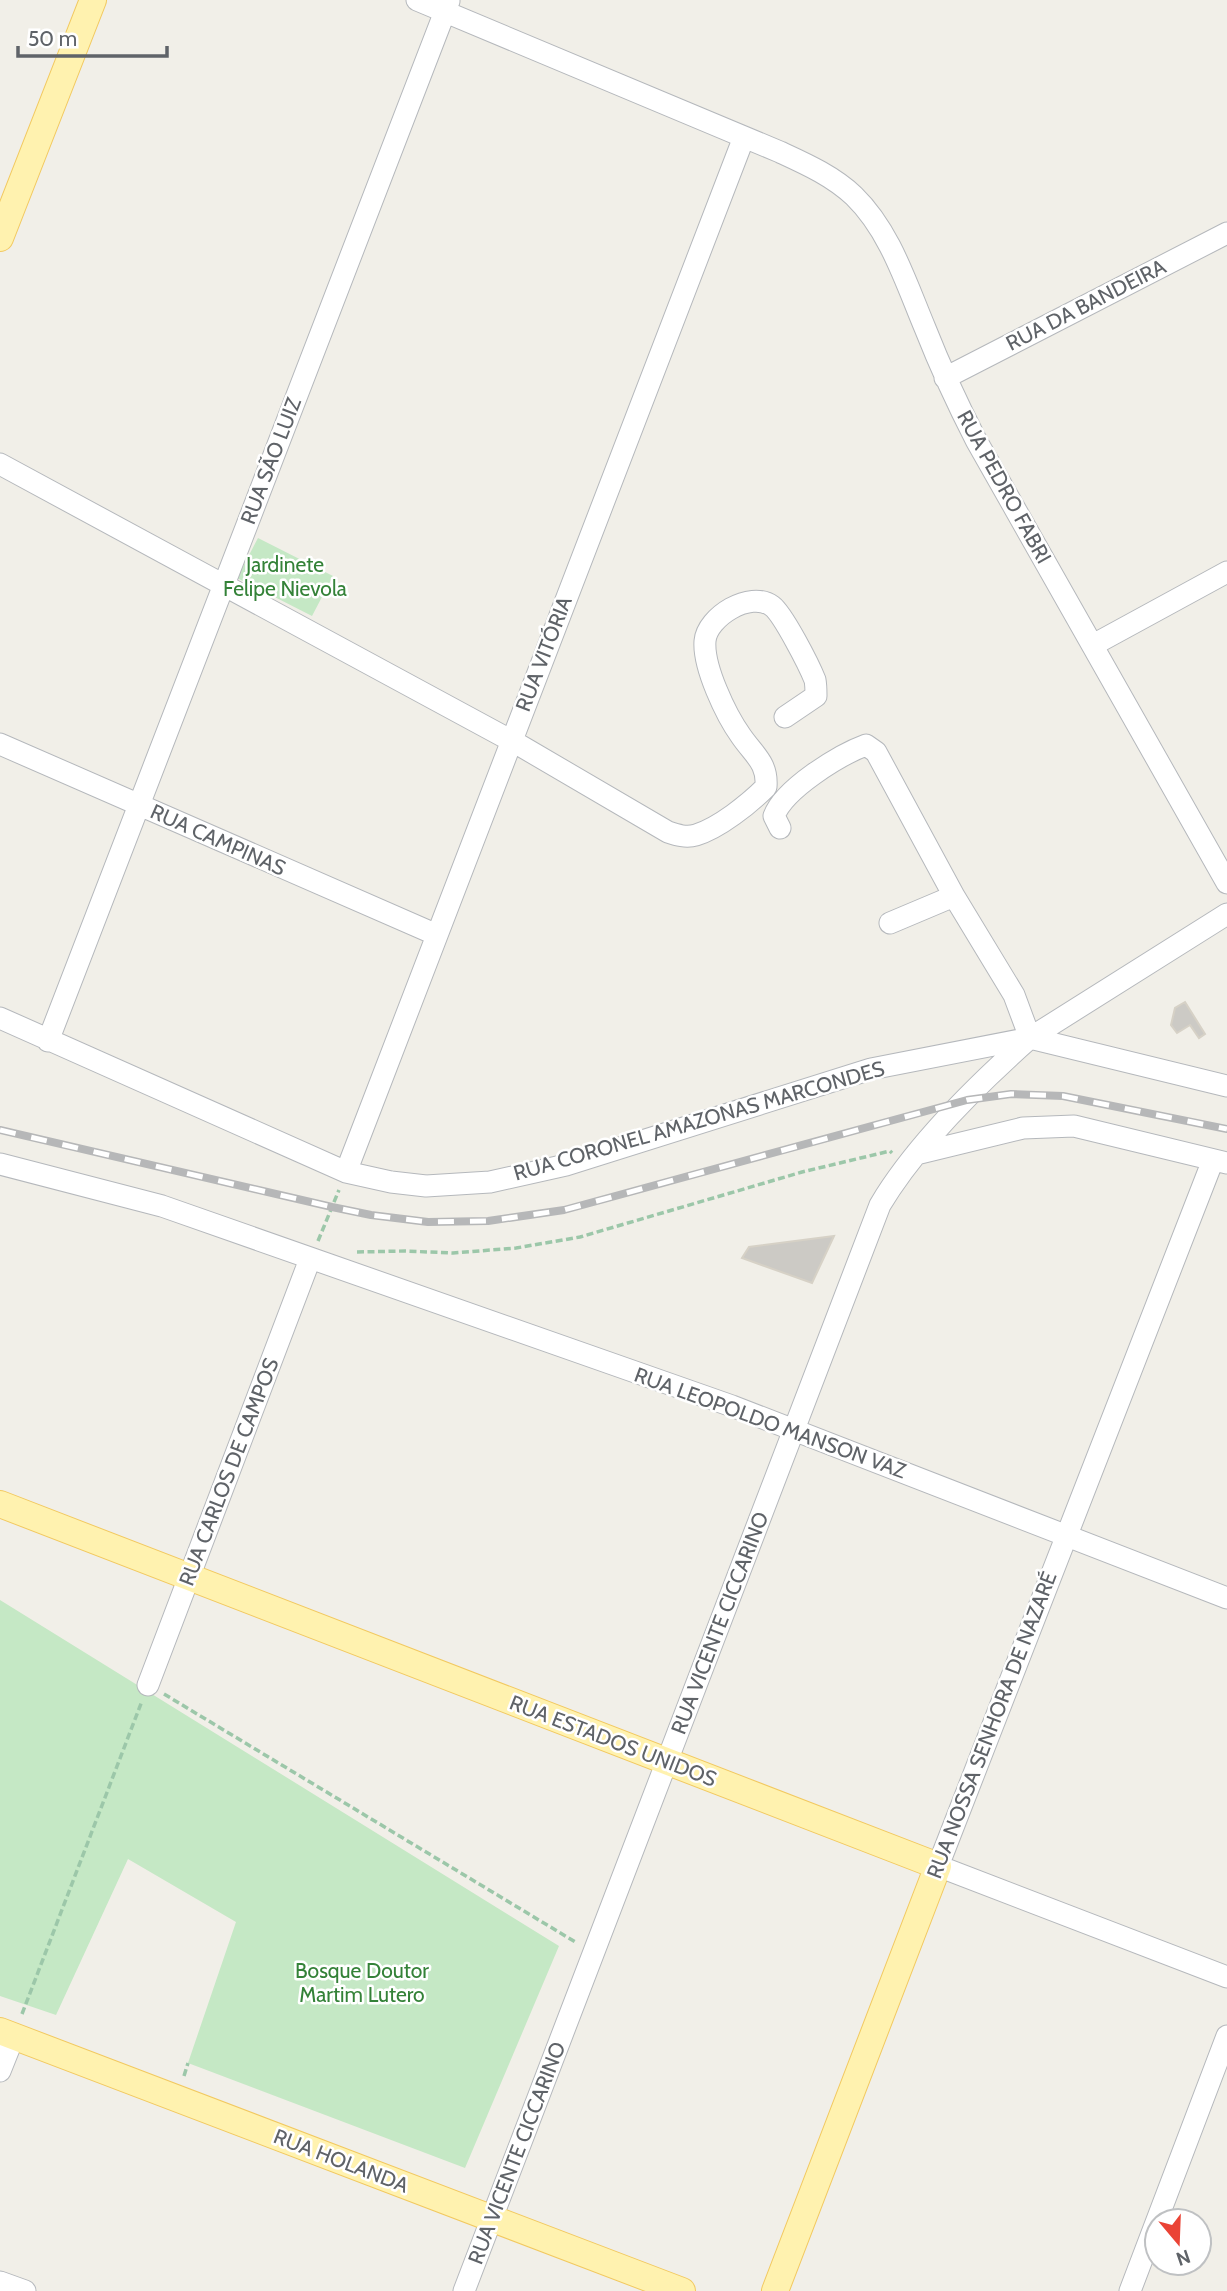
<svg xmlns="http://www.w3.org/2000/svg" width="1227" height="2291" font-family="Cabin,sans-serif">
<rect width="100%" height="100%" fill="#f1efe8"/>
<path fill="#c5e8c5" d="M258,538L333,576L312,616L237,578Z
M0,1600L559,1946L465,2168L188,2063L236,1922L128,1859L56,2015L0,1996Z"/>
<path fill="#cccac5" stroke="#d6d1c6" stroke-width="2" d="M1185,1002L1205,1034L1199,1038L1190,1025L1177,1033L1171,1025L1175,1008Z
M834,1236L812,1283L742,1258L749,1247Z"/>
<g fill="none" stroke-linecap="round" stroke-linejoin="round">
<g stroke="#b5b8bc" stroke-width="23">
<path id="minor" d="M417,0L780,152C806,164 833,176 854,196C890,231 906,283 925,328C940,366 957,403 976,440L1227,883
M945,378L1227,233
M0,464L521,746L668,832C677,835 686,838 696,835C719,828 749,804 766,787C768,763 754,755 741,736C726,715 703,667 705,641C707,617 750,590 772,606C783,614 809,665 815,680C816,685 816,691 816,696L785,717
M1093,645L1227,572
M0,744L437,935
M780,828L774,816C784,789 839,755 866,745L876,752L954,896
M890,923L954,896L1014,995L1030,1038
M0,1018L346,1172L391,1182L426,1186L490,1182L566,1165L871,1069L1030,1038L1227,914
M1030,1038L1227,1086
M48,1041L449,1
M916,1154L1023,1128L1074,1126L1227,1163
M1213,1160L938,1866L1227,1977
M0,1164L162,1206L732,1406L1227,1598
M346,1172L744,137
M148,1685L310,1259
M0,2071L14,2036
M0,2282L25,2291
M464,2291L880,1205C915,1146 978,1084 1030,1038
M1130,2291L1227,2036"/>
</g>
<g stroke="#f2c960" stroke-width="28">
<path id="major" d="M0,238L93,0
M0,1504L938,1866L775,2291
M0,2031L682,2291"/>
</g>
<path stroke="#9cc7a9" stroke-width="3.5" stroke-dasharray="7 3.5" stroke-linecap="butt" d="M318,1241L339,1190
M357,1252L405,1251L453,1253L516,1248L580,1237L802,1172L890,1151L892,1153
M164,1694L577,1943
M22,2014L142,1701
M184,2076L188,2063"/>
<use href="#minor" stroke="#fff" stroke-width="21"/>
<use href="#major" stroke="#fff2af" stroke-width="26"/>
<g stroke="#b6b7b8" stroke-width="8">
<path id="rail" d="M0,1130L332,1207L371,1215L428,1222L488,1221L564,1210L967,1100L1011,1094L1063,1096L1227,1129"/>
</g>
<use href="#rail" stroke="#fff" stroke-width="5" stroke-dasharray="16" stroke-linecap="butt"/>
</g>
<g text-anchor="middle" stroke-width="5" stroke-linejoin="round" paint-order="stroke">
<g font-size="21" fill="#5f6368" stroke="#fff">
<text transform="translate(1086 305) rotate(-27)" y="7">RUA DA BANDEIRA</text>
<text transform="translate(271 461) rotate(-69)" y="7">RUA SÃO LUIZ</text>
<text transform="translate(1004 487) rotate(61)" y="7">RUA PEDRO FABRI</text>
<text transform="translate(544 654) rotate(-69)" y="7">RUA VITÓRIA</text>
<text transform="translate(218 840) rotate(24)" y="7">RUA CAMPINAS</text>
<text transform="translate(699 1121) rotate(-16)" y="7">RUA CORONEL AMAZONAS MARCONDES</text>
<text transform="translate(770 1423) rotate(20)" y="7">RUA LEOPOLDO MANSON VAZ</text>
<text transform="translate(229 1472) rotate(-69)" y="7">RUA CARLOS DE CAMPOS</text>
<text transform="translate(720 1623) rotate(-69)" y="7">RUA VICENTE CICCARINO</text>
<text transform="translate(992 1725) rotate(-69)" y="7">RUA NOSSA SENHORA DE NAZARÉ</text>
<text transform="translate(613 1741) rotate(21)" y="7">RUA ESTADOS UNIDOS</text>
<text transform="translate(517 2153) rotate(-69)" y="7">RUA VICENTE CICCARINO</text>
<text transform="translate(341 2161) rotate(21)" y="7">RUA HOLANDA</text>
</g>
<g font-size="21" fill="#348238" stroke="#fff">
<text x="285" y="572">Jardinete<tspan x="285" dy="24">Felipe Nievola</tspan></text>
<text x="362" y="1978">Bosque Doutor<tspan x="362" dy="24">Martim Lutero</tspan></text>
</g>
</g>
<g transform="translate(1178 2242) rotate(161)"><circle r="33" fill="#ffffff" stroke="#bfc1c3" stroke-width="2"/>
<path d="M0-5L12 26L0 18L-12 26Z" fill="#ea4335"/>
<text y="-10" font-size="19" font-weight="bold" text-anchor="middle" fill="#5f6368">N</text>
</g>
<path d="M18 46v10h149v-10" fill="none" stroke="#5f6368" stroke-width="3.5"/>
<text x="28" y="46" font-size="21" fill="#5f6368" stroke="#ffffff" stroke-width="5" paint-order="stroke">50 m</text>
</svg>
